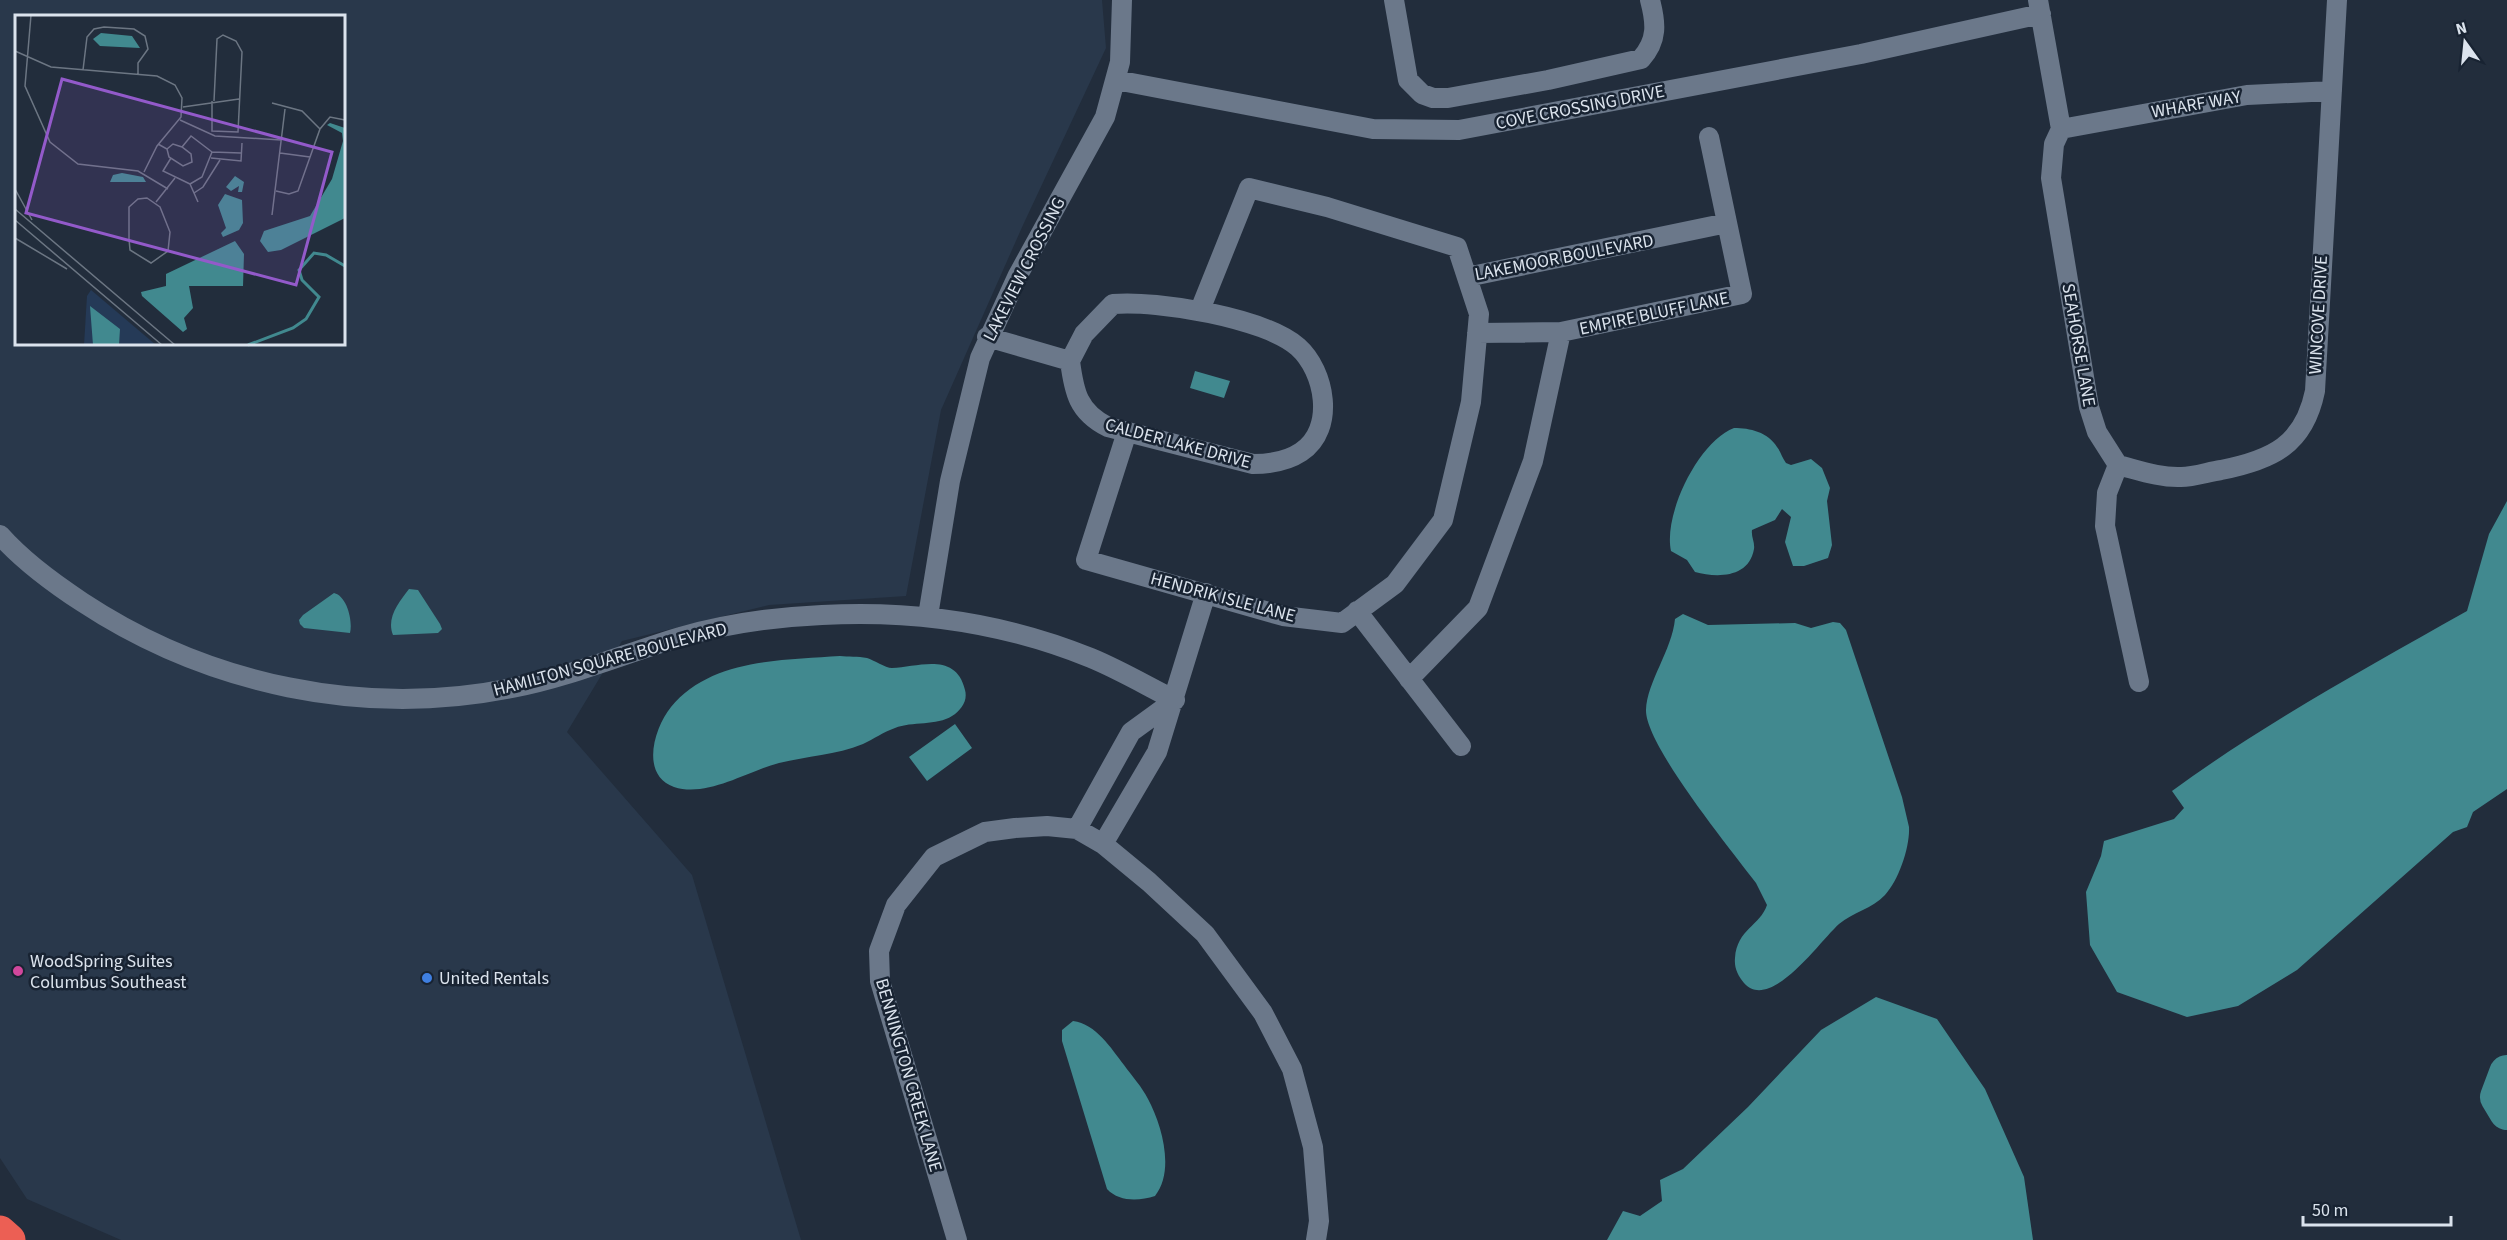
<svg xmlns="http://www.w3.org/2000/svg" width="2507" height="1240" font-family="'Source Sans 3',sans-serif">
<rect width="100%" height="100%" fill="#222d3c"/>
<path fill="#29384b" fill-rule="evenodd" d="M0,0H1102L1106,48L1023,225L941,410L906,596L769,605L622,641L567,732L692,875L801,1240H121L27,1199L0,1158ZM16,16H344V344H16Z"/>
<path fill="#41898f" d="M1195,371L1230,381L1224,398L1190,388Z
M1734,428C1750,428 1768,432 1777,447C1781,452 1782,458 1786,463L1791,465L1811,459L1822,468L1830,488L1827,501L1832,545L1828,558L1804,566H1793L1785,542L1791,517L1782,509L1775,520L1752,530C1751,537 1755,542 1754,549C1749,578 1717,578 1695,572L1687,560L1671,551C1663,514 1699,441 1734,428Z
M2507,501V789L2473,812L2467,827L2453,832L2297,970L2238,1006L2187,1017L2117,992L2090,945L2086,892L2101,856L2104,841L2174,819L2184,808L2172,791C2265,723 2366,668 2467,611L2489,534Z
M409,589L418,590L440,624L442,629L438,633L393,635C386,618 399,602 409,589Z
M334,593C347,596 353,621 350,633L304,628L300,624L299,620L303,615Z
M1683,614L1708,625L1795,623L1811,628L1833,622L1840,623L1846,630L1902,797L1909,827C1910,847 1899,880 1885,895C1872,909 1853,912 1839,924C1820,941 1770,1013 1744,983C1738,976 1734,968 1735,958C1737,929 1760,926 1767,905L1756,883C1732,851 1645,745 1646,710C1647,682 1672,650 1675,619Z
M840,656C848,657 858,656 867,658C874,660 885,668 892,668C918,667 956,651 965,690C968,701 961,710 952,716C937,726 912,721 895,728C883,732 874,739 863,744C836,755 807,756 779,763C748,771 707,798 674,787C640,775 654,728 671,707C710,659 783,660 840,656Z
M955,724L972,748L927,781L909,757Z
M1876,997L1937,1019L1985,1089L2024,1177L2033,1240H1607L1623,1211L1640,1216L1662,1201L1660,1180L1683,1169L1748,1107L1821,1030Z
M1073,1021C1096,1024 1111,1048 1124,1065C1132,1076 1142,1087 1148,1099C1162,1125 1175,1171 1155,1196C1139,1201 1119,1202 1107,1189L1062,1041V1030Z"/>
<g fill="none" stroke-linecap="round" stroke-linejoin="round">
<path stroke="#41898f" stroke-width="36" d="M2507,1073L2498,1097L2507,1112"/>
<path stroke="#6b788a" stroke-width="20" d="M1394,0L1408,80L1422,94L1433,98H1448L1548,80L1641,59C1658,40 1656,23 1650,0
M2038,0L2061,129L2054,144L2051,178L2089,407L2097,432L2118,465
M1116,80L1373,129L1459,130L1861,54L2041,14
M2061,129L2247,95L2332,91
M1467,277L1727,223
M1477,333L1561,332L1742,294L1709,137
M987,337L1070,361C1074,392 1078,412 1108,427L1253,464C1270,464 1286,462 1301,452C1336,429 1325,371 1298,347C1265,318 1158,300 1113,304L1084,334L1070,361
M1127,432L1086,560L1283,616L1342,623L1395,584L1443,520L1471,402L1479,314L1457,247L1327,207L1249,188L1200,310
M2118,465C2138,470 2160,478 2181,477C2194,477 2208,472 2221,470C2272,460 2304,445 2315,391L2337,0
M2118,465L2107,493L2105,526L2139,682
M0,535C23,561 53,583 82,602C208,685 364,718 512,688C569,677 624,654 680,637C726,624 774,617 822,615C914,610 1005,623 1091,658C1120,670 1147,686 1175,700
M1357,611L1461,746
M928,616L950,481L980,358L1018,275L1105,117L1120,62L1122,0
M1409,679L1478,608L1533,461L1561,332
M1077,829L1131,732L1175,700
M1103,844L1157,752L1206,593
M957,1240L880,981L879,951L896,905L934,857L985,832L1015,828L1047,826L1077,829L1103,844L1149,882L1205,934L1263,1013L1292,1069L1313,1147L1319,1221L1316,1240"/>
<path stroke="#ec5f54" stroke-width="33" d="M0,1232L9,1240"/>
</g>
<circle fill="#d1479c" stroke="#182332" stroke-width="2" cx="18" cy="971" r="6"/>
<circle fill="#3f7fe0" stroke="#182332" stroke-width="2" cx="427" cy="978" r="6"/>
<g text-anchor="middle" stroke-width="5" stroke-linejoin="round" paint-order="stroke">
<g font-size="18" fill="#dbe3ed" stroke="#182332">
<text transform="translate(2196 104) rotate(-10)" y="6">WHARF WAY</text>
<text transform="translate(1580 107) rotate(-11)" y="6">COVE CROSSING DRIVE</text>
<text transform="translate(1564 257) rotate(-11)" y="6">LAKEMOOR BOULEVARD</text>
<text transform="translate(1024 269) rotate(-63)" y="6">LAKEVIEW CROSSING</text>
<text transform="translate(1654 313) rotate(-12)" y="6">EMPIRE BLUFF LANE</text>
<text transform="translate(2318 315) rotate(-87)" y="6">WINCOVE DRIVE</text>
<text transform="translate(2079 345) rotate(80)" y="6">SEAHORSE LANE</text>
<text transform="translate(1178 443) rotate(15)" y="6">CALDER LAKE DRIVE</text>
<text transform="translate(1223 597) rotate(15)" y="6">HENDRIK ISLE LANE</text>
<text transform="translate(610 659) rotate(-15)" y="6">HAMILTON SQUARE BOULEVARD</text>
<text transform="translate(909 1075) rotate(74)" y="6">BENNINGTON CREEK LANE</text>
</g>
<g font-size="18" fill="#dbe3ed" stroke="#182332" text-anchor="start">
<text x="30" y="967">WoodSpring Suites<tspan x="30" dy="21">Columbus Southeast</tspan></text>
<text x="439" y="984">United Rentals</text>
</g>
</g>
<g transform="translate(15 15)">
<rect width="330" height="330" fill="#222d3c"/>
<path d="M76,275L141,330H69L72,281Z" fill="#253a57"/>
<path d="M86,18L117,21L125,33L85,31L78,24ZM315,108L330,113V203L266,235L253,237L245,226L249,216L295,201L317,164L328,126L327,118L312,110ZM107,158L128,162L131,167H95L98,160ZM220,161L229,167L227,177H223L224,171L216,176L211,172ZM210,179L227,185L228,208L224,215L208,222L206,218L211,213L203,190ZM220,226L229,239L228,271H174L178,293L169,303L172,314L168,317L127,281L126,277L151,271V259ZM75,291L105,314L104,330H78Z" fill="#41898f"/>
<path fill="none" stroke="#41898f" stroke-width="3" d="M233,330L278,313L291,304L304,282L287,265L284,255L299,238L311,240L330,251"/>
<path fill="none" stroke="#6c7683" stroke-width="1.5" d="M16,0L10,71L35,127L63,149L123,156L153,174M0,36L36,52L142,61L160,70L167,83L166,102L142,131L129,157M68,55L72,22L79,14L89,12L119,14L130,21L133,34L123,48V59M197,86V116L223,117L227,37L221,26L208,20L202,24L199,86M257,88L287,96L305,114M168,92L224,84M165,105L200,121L266,125M143,129L152,134L154,142L168,151L177,147L176,139L167,132L158,129L152,134M167,132L176,121L197,137M197,137L226,138M265,138L295,142M156,143L148,156L175,169M196,143L226,146L227,128M175,169L187,162L197,137M175,169L183,187M0,174L17,205M261,176L274,179L283,176L305,114L315,102L330,105M179,178L188,172L205,145M132,183L145,192L155,217L153,236L136,248L115,235L114,224V192L123,184ZM141,187L160,163M0,194L160,330M257,200L270,94M0,205L147,330M0,223L52,254"/>
<path fill="#935aca" fill-opacity="0.15" stroke="#935aca" stroke-width="3" d="M47,64L317,137L281,270L11,198Z"/>
<rect width="330" height="330" fill="none" stroke="#dbe3ed" stroke-width="3"/>
</g>
<g transform="translate(2465 42) rotate(345)" stroke="#182332" stroke-width="4.5" paint-order="stroke">
<path d="M0-4.5L10 22L0 15L-10 22Z" fill="#dbe3ed"/>
<text y="-9" font-size="16" font-weight="bold" text-anchor="middle" fill="#dbe3ed">N</text>
</g>
<path d="M2303 1216v9h148v-9" fill="none" stroke="#dbe3ed" stroke-width="3"/>
<text x="2312" y="1216" font-size="18" fill="#dbe3ed" stroke="#182332" stroke-width="4.5" paint-order="stroke">50 m</text>
</svg>
